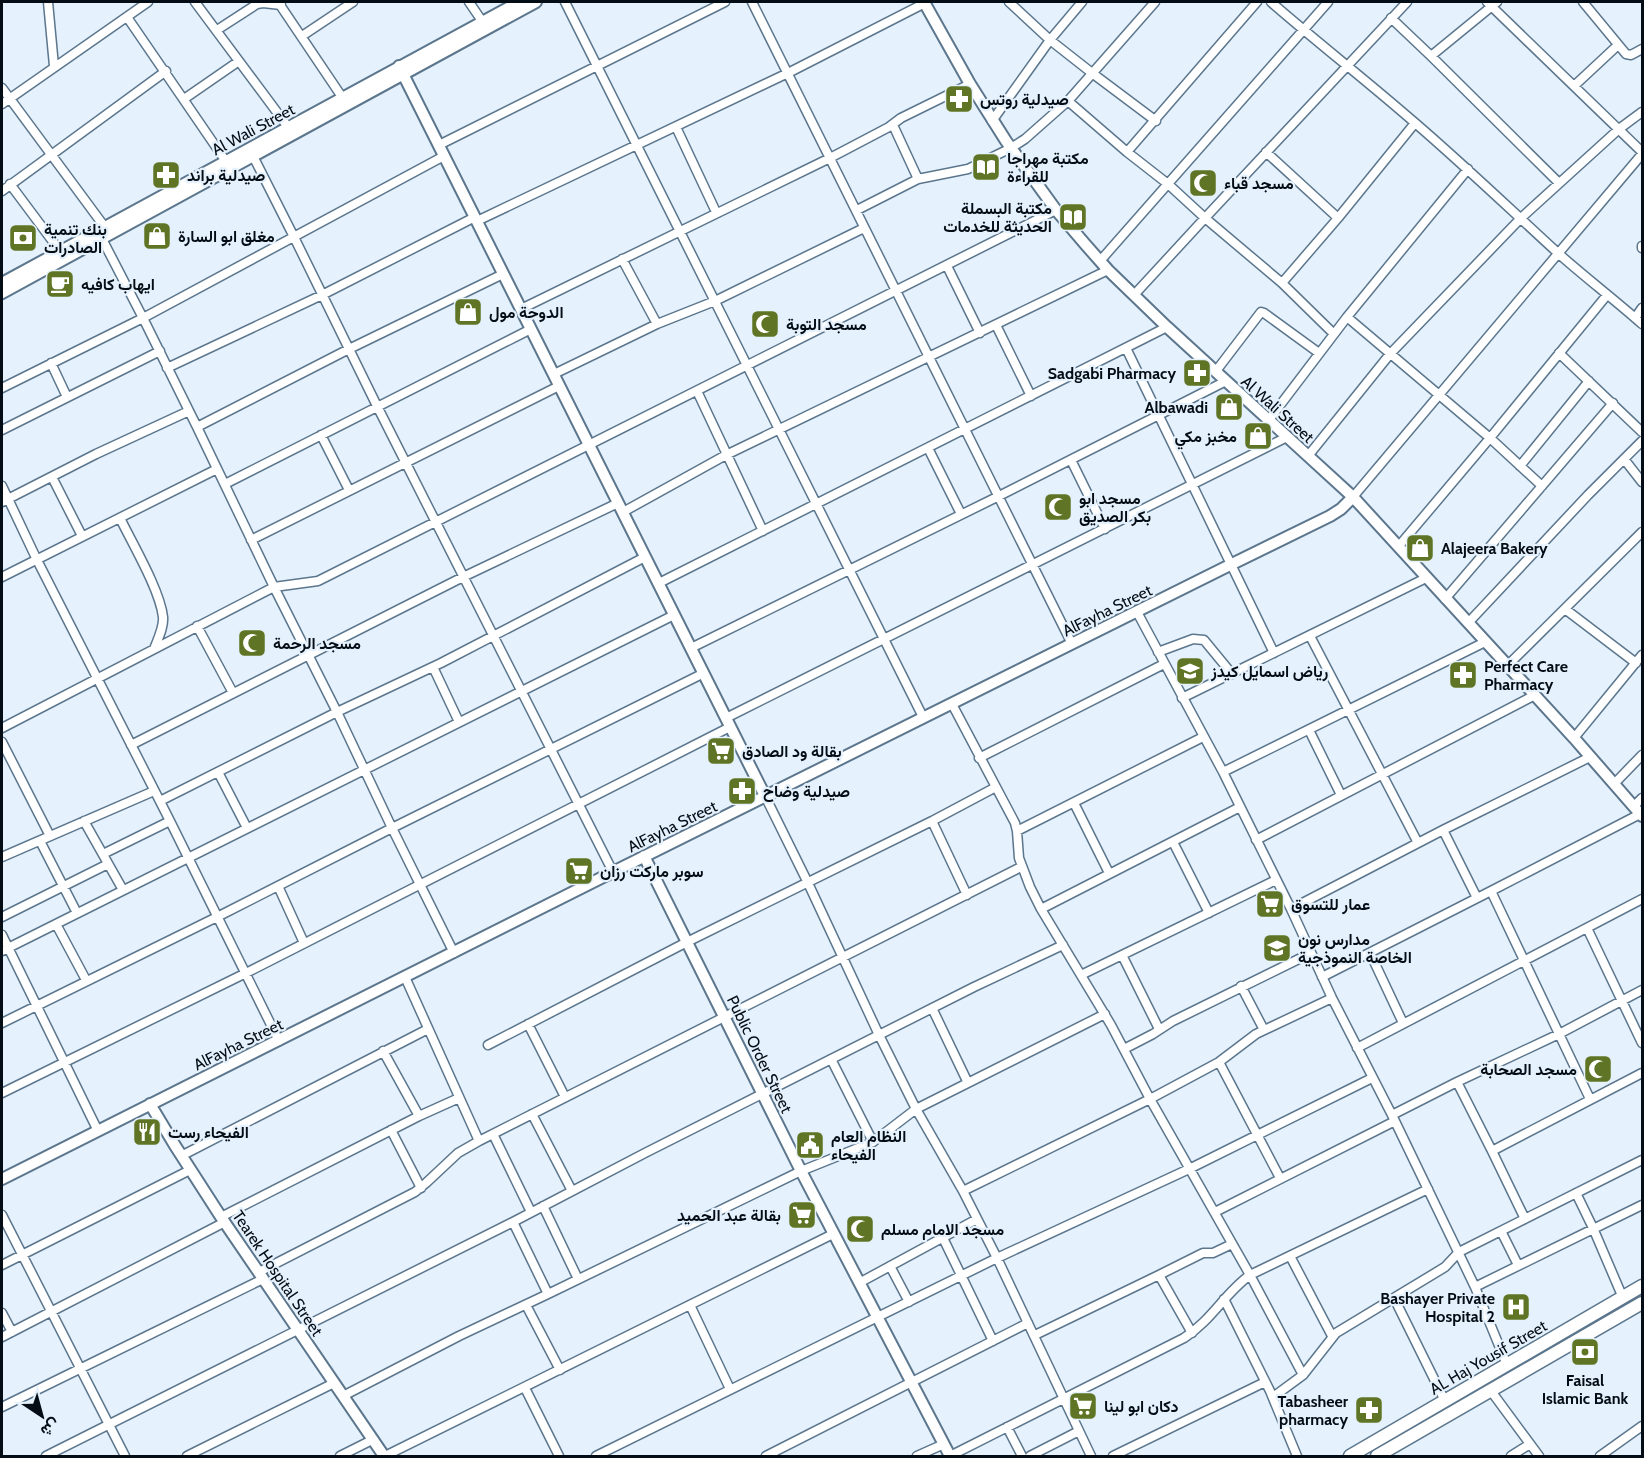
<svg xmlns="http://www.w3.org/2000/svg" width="1644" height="1458" font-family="Cabin,Vazirmatn,sans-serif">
<rect width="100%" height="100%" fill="#e5f1fc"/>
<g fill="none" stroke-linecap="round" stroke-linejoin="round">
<g stroke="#5b768d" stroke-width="11">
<path id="minor" d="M48,2L54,66
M195,2L288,127
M278,2L342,97
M469,2L482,21
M565,2L923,717
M752,2L1072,644
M1009,2L1050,40L1092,73L1156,121
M1271,2C1318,43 1367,81 1414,122C1463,164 1511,210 1559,254C1586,278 1615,300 1642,324
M1487,2L1642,152
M1583,2L1626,54L1631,55L1642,49
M127,17L225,160
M1391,18L1431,56L1559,183
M217,30L257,4L263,3L281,5
M302,36L353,2
M1431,56L1497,2
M1574,86L1618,45
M2,88L104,226
M184,99L239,61
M1068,101L1127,152L1168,184L1205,218L1282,283L1334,334
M2,104L148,2
M992,121L1050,40L1082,2
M893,125L918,179
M676,127L716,212
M439,145L725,2
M1127,152L1257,2
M1266,152L1338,218
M253,156L294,237L377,406L613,872
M10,184L60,251
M2,191L166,71
M857,210L918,179L968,169L1011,148L1025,139L1068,101L1155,2
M477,221L788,73L925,3
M100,235L143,318L197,427L274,587L337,712L392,828L454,953
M1642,246V248
M622,259L657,324
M1100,261L1328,2
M947,266L980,333
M1282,283L1338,218L1415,123
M1134,295L1205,218L1407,2
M521,309L830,158L889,127L901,118L970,84
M1347,317L1490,438L1542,486
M1635,318L1642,308
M996,325L1031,396
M1126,348L1274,653
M1559,353L1642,432
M51,363L67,397
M167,368L322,295L475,217
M1216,371L1261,312L1264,313L1319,353
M554,374L657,324L715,301L864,228
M2,388L143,318L444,156
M697,391L763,531
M1268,421L1347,317L1468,169
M197,427L349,349L503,274
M2,430L160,351
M321,435L349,490
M928,448L961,514
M1308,456L1390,354L1521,218L1619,129L1642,112
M1624,459L1642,482
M1071,460L1105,529
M1520,466L1589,381
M52,477L82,536
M225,484L531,329
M2,486L37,560L170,821L279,1041
M1353,497L1642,154
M2,502L96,454L189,411
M623,512L726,455L1108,270
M120,518C132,543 160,590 163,617C164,627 158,639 154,649
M251,540L559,386
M1398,547L1490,438L1607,295
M2,577L217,469
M659,583L1167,327
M1445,599L1613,403
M1565,609L1636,663
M1137,612L1223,772L1291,909L1332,998L1392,1115L1475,1287L1507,1365
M1468,623L1588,495L1642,441
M197,626L233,693
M1310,636L1418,843
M691,648L999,496L1226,381
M1158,652L1193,639L1204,640L1232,674
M1507,666L1642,532
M433,667L459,722
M1182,698L1426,578
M952,704L1015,823L1017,831L1019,858L1030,887L1041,909L1111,1025L1150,1099L1250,1275L1303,1375
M726,718L1287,437
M2,728L274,587L318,581L1056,210
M1309,730L1341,795
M1574,738L1642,655
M2,742L50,836
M131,745L463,577L618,503
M979,758L1164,664
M218,772L247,828
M1223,772L1485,642
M1614,784L1642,755
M765,796L808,883L879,1035L916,1109L963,1191L997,1258L1091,1456
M160,801L337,712L441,663L645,557
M1074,803L1109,873
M1634,806L1642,798
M84,821L123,890
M932,821L967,895
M1443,830L1477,898
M1017,831L1203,737
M1256,840L1535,695
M40,841L77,913
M1173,842L1209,913
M103,854L170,821
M2,857L154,791
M278,886L304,943
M1491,891L1590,1099
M1041,909L1240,807
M1291,909L1443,830L1590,757
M2,917L108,864
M56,924L86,980
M1587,928L1642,1043
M2,935L98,1131
M2,951L674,615
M1370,953L1403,1023
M1122,955L1159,1029
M1081,975L1276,880
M405,977L479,1141
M1322,977L1491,891L1640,814
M1241,986L1264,1030
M932,1008L968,1083
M2,1023L217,917L392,828L704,673
M528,1024L565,1097
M488,1045L687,942L932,821L996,787
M1357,1048L1642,899
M1124,1049L1153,1034L1173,1021L1311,953
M831,1059L873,1142
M1219,1062L1280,1178
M1457,1082L1492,1151L1525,1219
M2,1093L246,973L730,727
M532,1114L572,1191
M1392,1115L1457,1082L1559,1034L1642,990
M419,1116L459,1098
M391,1130L421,1188
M493,1134L531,1212
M1492,1151L1642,1073
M181,1156L428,1029
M963,1191L1150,1099L1219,1062L1256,1034L1332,998
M1576,1193L1593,1228L1623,1298
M543,1206L578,1279
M1215,1212L1395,1121
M2,1215L125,1456
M221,1217L419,1116L383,1051
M513,1222L548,1294
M1501,1231L1518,1265
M943,1238L993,1341
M1290,1256L1332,1336
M2,1265L190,1170
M890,1266L909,1302
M259,1272L415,1192L426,1183L458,1153L479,1141L1021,867
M1159,1275L1203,1253H1213L1232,1244
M859,1283L977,1219
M1475,1287L1642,1205
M1394,1298L1445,1401
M1224,1299L1270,1391L1297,1456
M526,1305L560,1370
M690,1305L730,1389
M2,1313L12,1332
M1035,1335L1159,1275L1192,1333
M2,1337L225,1222
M525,1388L559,1456
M1491,1391L1539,1456
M343,1396L459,1336L548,1294L801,1171L873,1142L916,1109L1105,1014
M1273,1397L1303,1375L1336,1333L1445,1267L1459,1252L1642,1160
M2,1407L263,1279
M1007,1427L1022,1456
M46,1456L513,1222L645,1153L974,987L1063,945
M187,1456L334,1383
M340,1456L372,1440
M385,1456L833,1234
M596,1456L997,1258L1189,1169L1372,1078
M766,1456L1028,1323
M917,1456L944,1444
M950,1456L1184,1338C1211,1321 1225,1293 1250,1275L1428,1189
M1030,1456L1079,1431
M1113,1456L1265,1382
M1511,1456L1530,1444
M1600,1456L1642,1426"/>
</g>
<g stroke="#5b768d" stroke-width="14">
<path id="tertiary" d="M924,2L970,84L1006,141L1056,210L1085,244L1108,270L1167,327L1353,497L1574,738L1642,816
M399,66L765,796
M2,283L519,2
M2,293L536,2
M644,856L801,1171L950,1456
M150,1104L174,1144L221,1217L384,1456
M2,1179L613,872L1230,565L1330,516L1341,509L1353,497"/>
</g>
<g stroke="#5b768d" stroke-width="15">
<path id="secondary" d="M1350,1456L1642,1286
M1377,1456L1642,1303"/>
</g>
<use href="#minor" stroke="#fff" stroke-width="8"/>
<use href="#tertiary" stroke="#fff" stroke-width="10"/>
<use href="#secondary" stroke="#fff" stroke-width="12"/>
</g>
<defs>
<g id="pharmacy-square" transform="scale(1.5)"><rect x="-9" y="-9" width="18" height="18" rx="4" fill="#5f7525" stroke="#e5f1fc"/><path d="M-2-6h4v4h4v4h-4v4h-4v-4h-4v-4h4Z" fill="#fff"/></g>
<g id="library-square" transform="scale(1.5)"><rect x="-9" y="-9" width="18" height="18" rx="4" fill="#5f7525" stroke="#e5f1fc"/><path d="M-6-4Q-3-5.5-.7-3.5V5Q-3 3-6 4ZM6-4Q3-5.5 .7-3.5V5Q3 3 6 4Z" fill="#fff"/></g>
<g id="mosque-square" transform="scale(1.5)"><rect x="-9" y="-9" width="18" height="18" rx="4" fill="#5f7525" stroke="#e5f1fc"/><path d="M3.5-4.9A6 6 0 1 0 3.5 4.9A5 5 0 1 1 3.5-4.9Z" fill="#fff"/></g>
<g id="shop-square" transform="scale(1.5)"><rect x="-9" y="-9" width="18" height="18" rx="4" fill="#5f7525" stroke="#e5f1fc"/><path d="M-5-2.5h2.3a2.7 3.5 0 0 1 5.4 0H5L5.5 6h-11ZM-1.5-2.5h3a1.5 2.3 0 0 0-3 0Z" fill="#fff"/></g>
<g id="bank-square" transform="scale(1.5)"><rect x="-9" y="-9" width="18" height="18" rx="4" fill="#5f7525" stroke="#e5f1fc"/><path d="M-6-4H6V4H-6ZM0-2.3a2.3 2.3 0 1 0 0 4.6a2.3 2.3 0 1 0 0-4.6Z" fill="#fff"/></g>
<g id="cafe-square" transform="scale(1.5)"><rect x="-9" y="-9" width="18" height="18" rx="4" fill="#5f7525" stroke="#e5f1fc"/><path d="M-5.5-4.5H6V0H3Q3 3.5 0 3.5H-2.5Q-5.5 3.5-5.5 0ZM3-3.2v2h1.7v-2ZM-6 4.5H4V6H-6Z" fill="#fff"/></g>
<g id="school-square" transform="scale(1.5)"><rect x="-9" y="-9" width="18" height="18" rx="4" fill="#5f7525" stroke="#e5f1fc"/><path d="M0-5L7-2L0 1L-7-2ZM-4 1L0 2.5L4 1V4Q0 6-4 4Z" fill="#fff"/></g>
<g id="supermarket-square" transform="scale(1.5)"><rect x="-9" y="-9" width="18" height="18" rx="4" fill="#5f7525" stroke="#e5f1fc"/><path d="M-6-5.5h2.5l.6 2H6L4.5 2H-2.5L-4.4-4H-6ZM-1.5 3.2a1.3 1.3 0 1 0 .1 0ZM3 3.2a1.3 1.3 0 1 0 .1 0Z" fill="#fff"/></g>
<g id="restaurant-square" transform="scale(1.5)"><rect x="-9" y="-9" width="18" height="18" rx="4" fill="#5f7525" stroke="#e5f1fc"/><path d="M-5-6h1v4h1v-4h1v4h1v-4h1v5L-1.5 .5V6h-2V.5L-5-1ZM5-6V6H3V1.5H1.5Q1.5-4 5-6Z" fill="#fff"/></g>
<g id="civic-square" transform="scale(1.5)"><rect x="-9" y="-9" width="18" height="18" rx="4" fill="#5f7525" stroke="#e5f1fc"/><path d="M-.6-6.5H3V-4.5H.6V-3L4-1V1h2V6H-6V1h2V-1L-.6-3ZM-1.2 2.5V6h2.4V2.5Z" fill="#fff"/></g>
<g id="hospital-square" transform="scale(1.5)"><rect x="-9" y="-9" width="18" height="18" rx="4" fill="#5f7525" stroke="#e5f1fc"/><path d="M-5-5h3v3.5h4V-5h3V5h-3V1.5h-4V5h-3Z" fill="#fff"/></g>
</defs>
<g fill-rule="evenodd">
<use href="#pharmacy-square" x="959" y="99"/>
<use href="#library-square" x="986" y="167"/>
<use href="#pharmacy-square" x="166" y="175"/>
<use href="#mosque-square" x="1203" y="183"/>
<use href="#library-square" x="1073" y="217"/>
<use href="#shop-square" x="157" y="236"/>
<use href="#bank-square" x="23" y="238"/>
<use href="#cafe-square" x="60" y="284"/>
<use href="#shop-square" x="468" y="312"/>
<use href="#mosque-square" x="765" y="324"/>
<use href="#pharmacy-square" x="1197" y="373"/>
<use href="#shop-square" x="1229" y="407"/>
<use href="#shop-square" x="1258" y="436"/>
<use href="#mosque-square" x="1058" y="507"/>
<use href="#shop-square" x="1420" y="548"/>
<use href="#mosque-square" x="252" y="643"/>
<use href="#school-square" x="1190" y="671"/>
<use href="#pharmacy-square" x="1463" y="675"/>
<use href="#supermarket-square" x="721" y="751"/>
<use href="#pharmacy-square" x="742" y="791"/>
<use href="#supermarket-square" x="579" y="871"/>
<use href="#supermarket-square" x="1270" y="904"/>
<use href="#school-square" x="1277" y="948"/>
<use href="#mosque-square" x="1598" y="1069"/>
<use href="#restaurant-square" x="147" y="1132"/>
<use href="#civic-square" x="810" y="1145"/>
<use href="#supermarket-square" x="802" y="1215"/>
<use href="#mosque-square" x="860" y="1229"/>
<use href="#hospital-square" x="1516" y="1307"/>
<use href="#bank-square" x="1585" y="1352"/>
<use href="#supermarket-square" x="1083" y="1406"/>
<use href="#pharmacy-square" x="1369" y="1410"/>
</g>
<g text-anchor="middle" stroke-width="4.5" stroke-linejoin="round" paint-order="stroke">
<g font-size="16" font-weight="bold" fill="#040d15" stroke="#e5f1fc" text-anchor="start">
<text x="980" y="105">صيدلية روتس</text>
<text x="1007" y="164">مكتبة مهراجا<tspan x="1007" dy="18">للقراءة</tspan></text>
<text x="187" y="181">صيدلية براند</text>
<text x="1224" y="189">مسجد قباء</text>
<text x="1052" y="214" text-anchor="end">مكتبة البسملة<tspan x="1052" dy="18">الحديثة للخدمات</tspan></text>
<text x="44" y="235">بنك تنمية<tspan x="44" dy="18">الصادرات</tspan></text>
<text x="178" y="242">مغلق ابو السارة</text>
<text x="81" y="290">ايهاب كافيه</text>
<text x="489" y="318">الدوحة مول</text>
<text x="786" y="330">مسجد التوبة</text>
<text x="1176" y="379" text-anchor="end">Sadgabi Pharmacy</text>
<text x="1208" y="413" text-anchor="end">Albawadi</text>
<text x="1237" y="442" text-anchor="end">مخبز مكي</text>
<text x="1079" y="504">مسجد ابو<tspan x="1079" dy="18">بكر الصديق</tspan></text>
<text x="1441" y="554">Alajeera Bakery</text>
<text x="273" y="649">مسجد الرحمة</text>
<text x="1484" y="672">Perfect Care<tspan x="1484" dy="18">Pharmacy</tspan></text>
<text x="1211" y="677">رياض اسمايل كيدز</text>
<text x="742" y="757">بقالة ود الصادق</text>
<text x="763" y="797">صيدلية وضاح</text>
<text x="600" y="877">سوبر ماركت رزان</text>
<text x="1291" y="910">عمار للتسوق</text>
<text x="1298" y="945">مدارس نون<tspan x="1298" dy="18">الخاصة النموذجية</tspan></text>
<text x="1577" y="1075" text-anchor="end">مسجد الصحابة</text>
<text x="168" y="1138">الفيحاء رست</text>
<text x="831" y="1142">النظام العام<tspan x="831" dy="18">الفيحاء</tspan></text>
<text x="781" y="1221" text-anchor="end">بقالة عبد الحميد</text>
<text x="881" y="1235">مسجد الامام مسلم</text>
<text x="1495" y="1304" text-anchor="end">Bashayer Private<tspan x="1495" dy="18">Hospital 2</tspan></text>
<text x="1585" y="1386" text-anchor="middle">Faisal<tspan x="1585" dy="18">Islamic Bank</tspan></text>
<text x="1348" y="1407" text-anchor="end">Tabasheer<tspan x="1348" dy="18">pharmacy</tspan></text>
<text x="1104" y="1412">دكان ابو لينا</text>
</g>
<g font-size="16" fill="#040d15" stroke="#e5f1fc">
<text transform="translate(253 129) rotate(-28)" y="6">Al Wali Street</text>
<text transform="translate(1278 409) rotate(42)" y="6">Al Wali Street</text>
<text transform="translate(1107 610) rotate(-26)" y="6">AlFayha Street</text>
<text transform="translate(672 826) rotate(-26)" y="6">AlFayha Street</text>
<text transform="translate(238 1044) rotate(-26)" y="6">AlFayha Street</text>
<text transform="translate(760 1054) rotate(64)" y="6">Public Order Street</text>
<text transform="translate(278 1273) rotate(56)" y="6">Tearek Hospital Street</text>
<text transform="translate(1488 1357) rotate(-30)" y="6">AL Haj Yousif Street</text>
</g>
</g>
<rect width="1644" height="1458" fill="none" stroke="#040d15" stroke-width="6"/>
<g transform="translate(42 1416) rotate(144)" stroke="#e5f1fc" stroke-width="4.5" paint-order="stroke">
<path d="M0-4.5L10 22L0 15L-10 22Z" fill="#040d15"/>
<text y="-9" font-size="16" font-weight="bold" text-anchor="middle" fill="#040d15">ش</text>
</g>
</svg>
